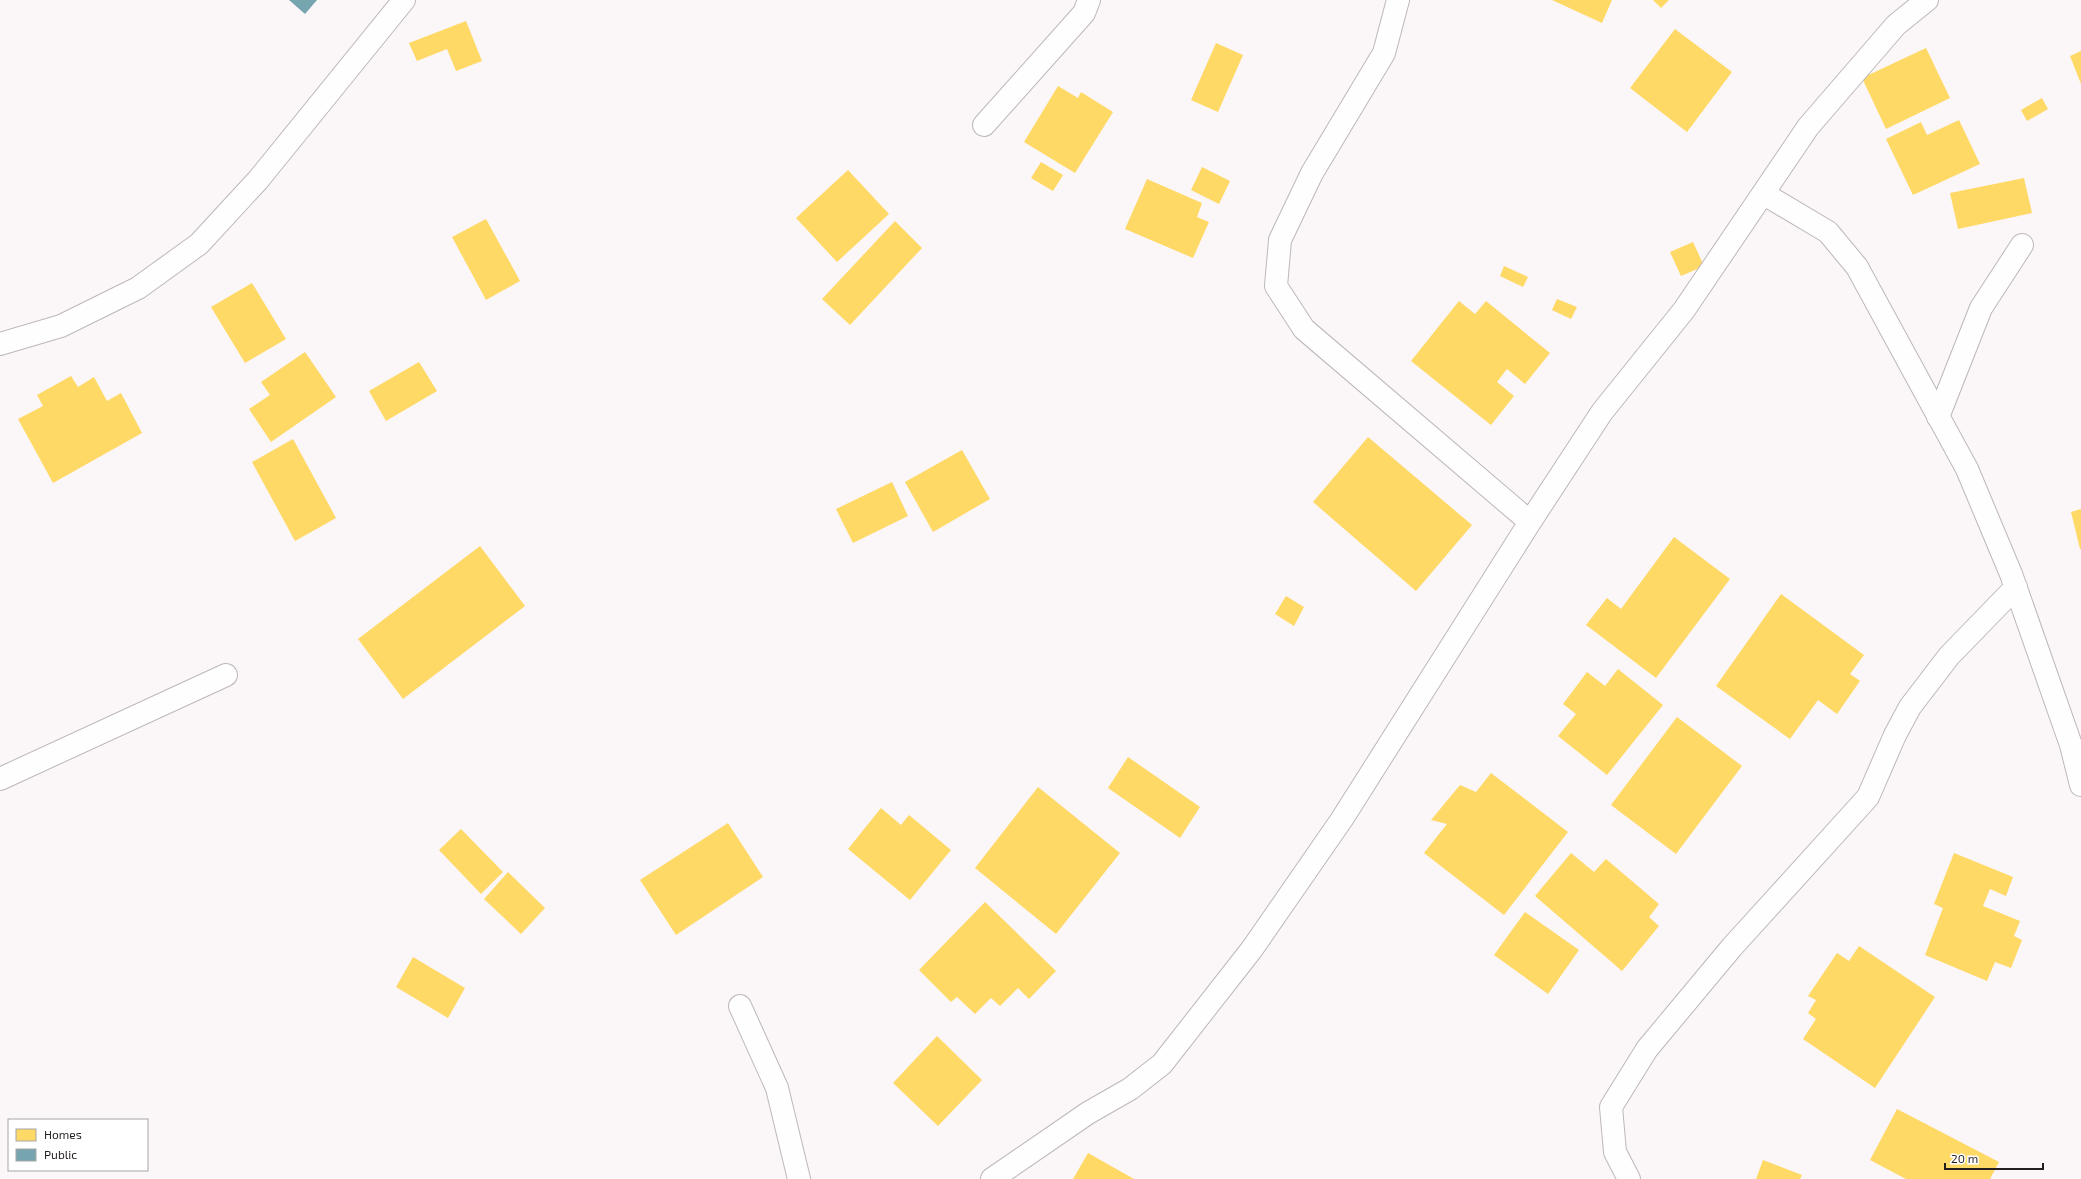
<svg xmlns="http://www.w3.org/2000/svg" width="2081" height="1179" font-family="'Exo 2',sans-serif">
<rect width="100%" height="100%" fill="#fbf6f8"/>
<path fill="#ffd966" d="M1552,0H1612L1602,23Z
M1653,0H1669L1661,8Z
M466,21L482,61L456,71L447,49L417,61L409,43Z
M1675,29L1732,72L1687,132L1630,88Z
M1216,43L1243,55L1218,112L1191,100Z
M1926,48L1950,98L1886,129L1862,78Z
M2081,51V84L2070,56Z
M1058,86L1078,98L1081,92L1113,112L1075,173L1024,142Z
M2042,98L2048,109L2027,121L2021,110Z
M1959,120L1980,164L1913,195L1886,139L1921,122L1927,135Z
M1041,162L1063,175L1053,191L1031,178Z
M1202,167L1230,181L1219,204L1191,190Z
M848,170L889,214L837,262L796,218Z
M2024,178L2032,213L1958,229L1950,193Z
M1147,179L1202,203L1197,217L1209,222L1193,258L1125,229Z
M486,219L520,281L486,300L452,237Z
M895,221L922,248L850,325L822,299Z
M1693,242L1704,266L1681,276L1670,252Z
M1504,266L1528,277L1523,287L1500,276Z
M252,283L286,339L245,363L211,307Z
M1557,299L1577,307L1571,319L1552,310Z
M1459,301L1475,314L1486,301L1550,353L1525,384L1507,369L1497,382L1514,396L1491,425L1411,361Z
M305,352L336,397L271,442L249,409L270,395L261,382Z
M419,362L437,391L386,421L369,391Z
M71,376L78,387L94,377L107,401L121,393L142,433L53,483L18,419L43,406L37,395Z
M1368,437L1472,525L1416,591L1313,502Z
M293,439L336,518L295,541L252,462Z
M962,450L990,499L933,532L905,482Z
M892,482L908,516L853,543L836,509Z
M2081,509V549H2080L2071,512Z
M1674,537L1730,579L1656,678L1586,625L1607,598L1621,609Z
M480,546L525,606L403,699L358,639Z
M1781,594L1864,655L1850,674L1860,681L1837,714L1818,700L1790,739L1716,686Z
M1286,596L1304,607L1294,626L1275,614Z
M1618,669L1663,705L1607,775L1558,736L1576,714L1563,704L1587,672L1605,686Z
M1677,717L1742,766L1676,854L1611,805Z
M1128,757L1200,807L1180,838L1108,788Z
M1491,773L1568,832L1504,915L1424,853L1447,824L1431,820L1460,785L1476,792Z
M1038,787L1120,853L1056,934L975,868Z
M881,808L901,825L909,815L951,850L910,900L848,849Z
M728,823L763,877L676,935L640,880Z
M461,829L503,872L481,894L439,850Z
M1571,853L1594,872L1606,859L1659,904L1649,917L1659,926L1622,971L1535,896Z
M1954,853L2013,877L2006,896L1990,889L1983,906L2020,921L2014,936L2022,940L2011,968L1995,962L1987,981L1925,955L1943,908L1934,904Z
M508,872L545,908L521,934L484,899Z
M985,902L1056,971L1029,999L1018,988L1000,1006L991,998L975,1014L957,997L951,1002L919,970Z
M1525,912L1579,950L1548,994L1494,955Z
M1859,946L1935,997L1875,1088L1803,1039L1816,1019L1808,1013L1816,1000L1808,996L1837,953L1849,961Z
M413,957L465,988L448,1018L396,987Z
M937,1036L982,1080L938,1126L893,1083Z
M1897,1109L1999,1162L1990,1179H1906L1870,1160Z
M1088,1153L1134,1179H1073Z
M1763,1160L1802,1175L1800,1179H1756Z"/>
<path fill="#76a5af" d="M289,0H317L305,14Z"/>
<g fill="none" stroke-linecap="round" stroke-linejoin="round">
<g stroke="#bdb7b9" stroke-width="24">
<path id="minor" d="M1398,0L1384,53L1312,173L1280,240L1276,286L1304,329L1530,522
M984,125L1084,13L1089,0
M1764,194L1828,232L1857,267L1967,469L2011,574L2071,745L2081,785
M0,344L61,326L138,288L199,244L258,180L404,0
M1938,417L1981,308L2022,245
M0,779L226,675
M740,1006L777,1088L799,1179
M992,1179L1088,1113L1130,1089L1162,1064L1252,949L1342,819L1530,522L1602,412L1684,310L1808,127L1896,25L1927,0
M1629,1179L1615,1152L1611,1107L1647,1049L1732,947L1868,797L1895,735L1910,707L1949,656L2016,587"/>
</g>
<use href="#minor" stroke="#fefefe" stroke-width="22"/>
</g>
<rect x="8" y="1119" width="140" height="52" fill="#ffffff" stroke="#a8a5a6"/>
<rect x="16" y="1129" width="20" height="12" fill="#ffd966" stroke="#a8a5a6"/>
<text x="44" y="1139" font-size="12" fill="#251e21">Homes</text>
<rect x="16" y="1149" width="20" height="12" fill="#76a5af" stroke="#a8a5a6"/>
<text x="44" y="1159" font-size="12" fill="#251e21">Public</text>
<path d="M1945 1163v6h98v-6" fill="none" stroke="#251e21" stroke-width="2"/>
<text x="1951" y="1163" font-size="12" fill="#251e21" stroke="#ffffff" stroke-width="3" paint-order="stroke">20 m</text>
</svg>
